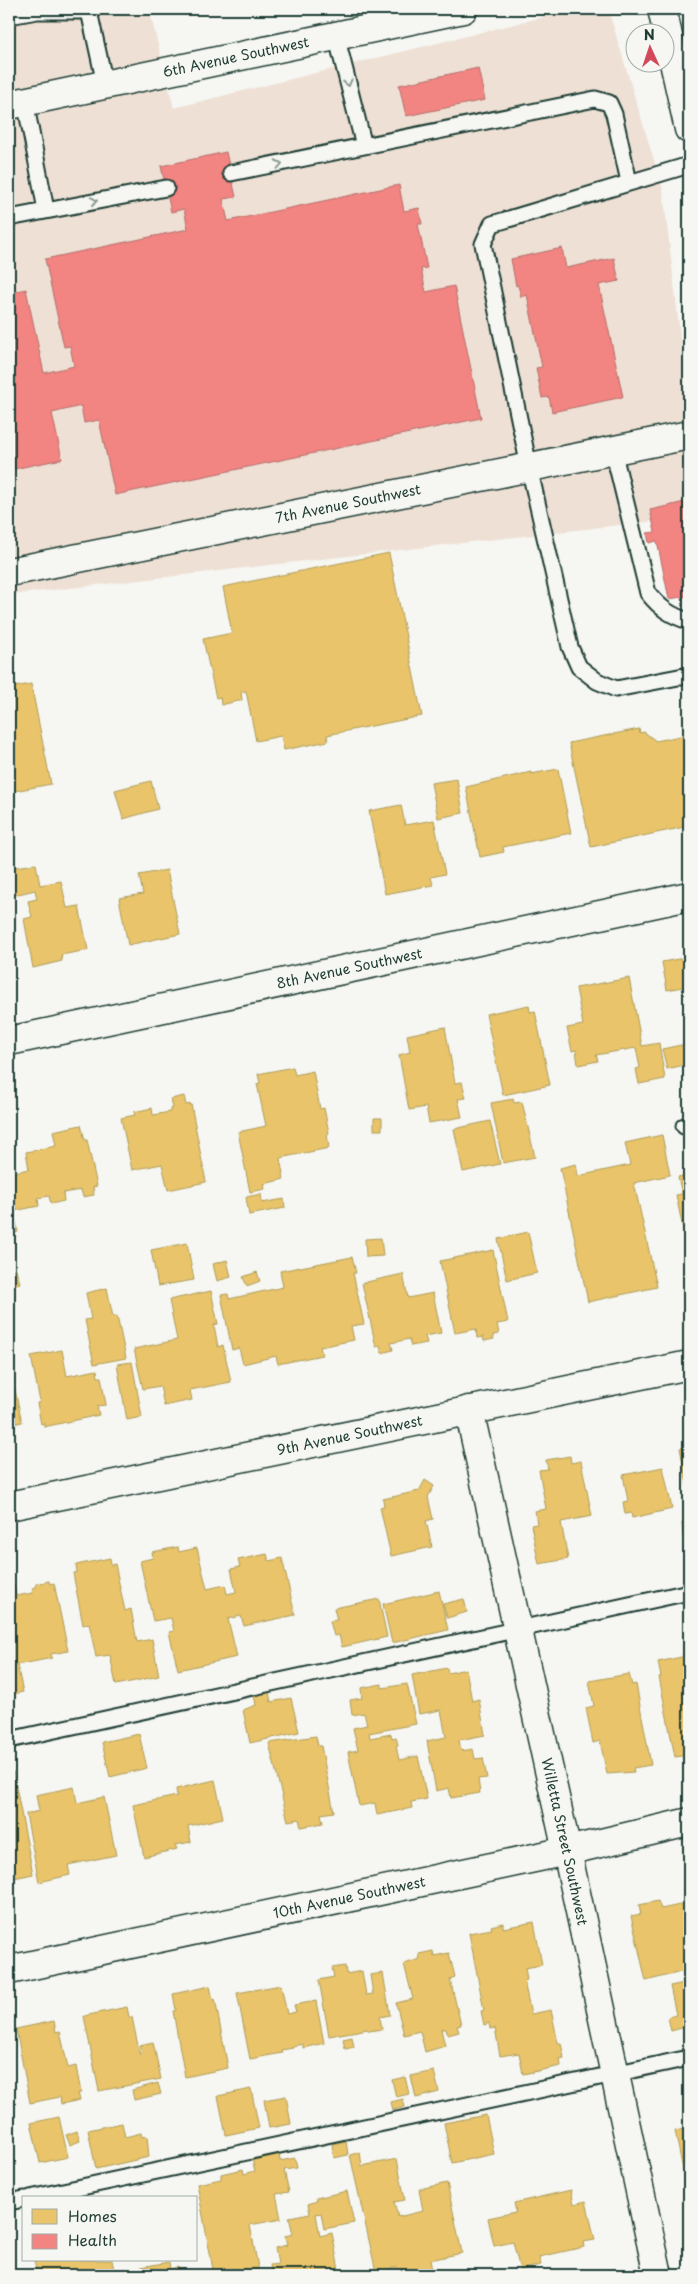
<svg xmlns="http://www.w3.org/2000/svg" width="698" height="2284" font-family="'Playpen Sans',sans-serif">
<rect width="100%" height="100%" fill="#f6f6f2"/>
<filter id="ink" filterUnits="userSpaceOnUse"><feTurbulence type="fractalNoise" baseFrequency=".02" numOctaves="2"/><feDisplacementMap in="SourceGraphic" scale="10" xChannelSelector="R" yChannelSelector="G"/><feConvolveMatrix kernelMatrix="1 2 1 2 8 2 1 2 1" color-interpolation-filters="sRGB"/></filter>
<g filter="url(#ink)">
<path fill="#eee0d4" d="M9,9H149L174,108L576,9H608L663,190L689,412V517L9,595Z"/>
<path fill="#e9c46a" stroke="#ac9c5a" d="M389,553L422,716L327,735L328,741L284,750L281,736L256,741L246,691L241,692L242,700L221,705L220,697L216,698L203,639L232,633L223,587Z
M31,684L51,784L9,792V688Z
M689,727V826L591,847L569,743L639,729L640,733L644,732L656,741L685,735Z
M558,769L571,833L503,847L504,852L480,857L466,787L531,772V774Z
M457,779L463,813L438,818L431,783Z
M151,781L158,809L123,819L115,790Z
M401,805L405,825L434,820L445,874L431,877L433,885L385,894L369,811Z
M36,864L40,885L61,881L67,908L79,906L88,950L61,955L62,961L33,968L24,919L32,917L28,901L37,899L35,890L14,895L9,868Z
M167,870L180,934L128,945L119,898L143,894L139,875Z
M689,957V986L667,990L662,962Z
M629,978L642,1046L659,1043L665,1079L639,1084L636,1069L640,1068L636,1048L596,1055L598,1061L578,1065L576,1050L572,1051L567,1028L583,1025L576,988Z
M529,1005L530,1012L535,1011L550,1085L503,1095L486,1014Z
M445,1027L455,1083L462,1082L466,1098L458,1099L462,1117L429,1123L426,1107L409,1110L399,1055L410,1052L407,1035Z
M686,1044L689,1064L667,1069L662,1049Z
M293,1067L295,1075L313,1071L320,1109L324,1108L329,1133L327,1134L329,1148L280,1158L284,1179L264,1184L265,1189L250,1192L238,1132L266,1126L257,1084L260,1083L258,1074Z
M184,1096L186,1105L191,1104L206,1182L168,1190L162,1164L132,1170L121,1118L135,1115L134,1112L152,1108L153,1115L170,1112V1109L173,1108L171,1099Z
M513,1099L514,1103L522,1102L535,1157L503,1163L491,1103Z
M374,1118H382V1130H374Z
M490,1121L500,1164L463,1172L454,1129Z
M81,1125L85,1140H87L97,1186L93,1187L94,1195L83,1197L81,1190L63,1193L64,1201L51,1204L49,1196L38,1198L39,1206L9,1212V1173L29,1169L26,1152L56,1146L53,1131Z
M662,1135L670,1175L634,1183L657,1287L588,1302L560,1168L576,1164L578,1176L630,1165L625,1143Z
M689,1174V1258L676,1195L682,1194L678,1177Z
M261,1194L262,1203L284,1199L285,1208L249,1215L246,1197Z
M16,1222L18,1232L9,1234V1224Z
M528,1232L537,1273L507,1280L498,1239Z
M381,1238L383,1256L366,1257L365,1239Z
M187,1243L194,1280L158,1286L151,1250Z
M493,1250L508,1322L497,1324L499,1334L493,1335L494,1339L484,1341L483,1337L477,1338L476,1329L455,1333L440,1261Z
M352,1257L356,1273H353L364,1324L351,1326L354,1340L320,1347L322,1355L278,1364L276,1356L243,1364L239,1348L232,1350L221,1295L228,1294L229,1299L283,1287L280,1271Z
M227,1260L231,1277L217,1281L213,1264Z
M16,1269L20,1283L9,1286V1270Z
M257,1272L260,1281L247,1286L243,1277Z
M403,1274L408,1298L433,1293L441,1333L425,1336L427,1343L411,1346L409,1339L391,1343L393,1350L382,1353L380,1345L376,1347L362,1283Z
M107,1288L113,1317L117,1316L126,1358L94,1364L85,1320L91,1319L86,1293Z
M211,1291L218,1324L214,1325L218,1347L223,1345L231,1382L190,1390L192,1400L164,1406L160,1386L143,1389L134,1349L177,1340L169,1300Z
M62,1350L67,1376L97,1370L98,1377H101L106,1405L97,1406L99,1415L44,1427V1423L41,1424L37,1403L40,1402L31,1356Z
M132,1362L142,1417L127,1420L117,1364Z
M9,1363L22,1422L9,1425Z
M689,1447V1490H688L680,1448Z
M570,1456L571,1463L581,1461L592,1516L561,1522L568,1559L539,1564L531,1525L537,1524L535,1511L546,1509L539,1470L548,1469L546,1460Z
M663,1467L672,1509L632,1518L631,1513L625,1514L623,1502L628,1501L623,1475Z
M425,1480L434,1486L428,1497L433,1519L426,1521L432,1547L391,1556L380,1507L384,1506L383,1499L419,1491Z
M689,1522V1536L683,1537L682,1523Z
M178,1547L179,1552L197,1548L207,1589L225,1585L227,1594L236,1592L231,1569L240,1567L238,1560L267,1554L269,1561L282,1558L295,1615L244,1626L241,1616L228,1619L237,1657L178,1670L169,1632L174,1631L171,1618L153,1621L140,1561L153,1558L152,1552Z
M110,1558L111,1565L115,1564L125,1611L131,1609L137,1642L152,1639L159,1676L116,1685L110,1655L96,1657L89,1623L83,1625L73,1573L77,1572L76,1565Z
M49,1581L50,1584L54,1583L68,1651L51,1654L52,1658L17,1665L23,1692L9,1695V1586L14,1585L16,1596L33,1593L32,1588L36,1587V1584Z
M439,1591L448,1630L392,1643L383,1604Z
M379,1599L387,1637L342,1647L339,1635L334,1636L330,1621L337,1620L334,1608Z
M464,1599L467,1612L447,1618L443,1604Z
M689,1650V1755L675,1757L659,1677H661L658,1662L686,1656L685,1651Z
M447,1668L448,1673L466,1669L472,1701L479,1699L485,1735L459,1740L461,1751L473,1749L475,1759L483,1758L487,1778L478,1779L480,1793L451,1798L449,1788L436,1791L427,1741L446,1737L441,1710L419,1714L412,1675Z
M629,1674L632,1685L636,1684L651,1765L633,1768L634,1772L607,1774L600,1741L593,1743L586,1708L594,1706L589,1681Z
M382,1684V1688L407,1684L416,1724L369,1733L370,1738L391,1734L392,1738L396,1737L398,1745L396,1746L399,1760L418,1756L427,1799L411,1802L412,1808L377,1815L375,1803L359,1806L348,1752L358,1750L353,1728L367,1725L364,1713L352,1715L350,1700L362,1698L361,1688Z
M269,1692L271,1702L291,1698L299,1732L250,1743L243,1710L256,1705L254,1695Z
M139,1734L147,1768L110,1777L102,1742Z
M316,1736L318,1746H321L334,1812L321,1814L323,1823L301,1827L299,1819L288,1821L269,1743Z
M13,1771L33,1874L9,1879V1772Z
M215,1780L223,1818L188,1826L191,1842L175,1845L177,1849L144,1857L133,1805L177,1796L176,1789Z
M74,1787L77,1803L104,1797L116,1855L68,1865L70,1875L39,1882L26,1814L39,1811L36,1795Z
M658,1901L661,1909L689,1903V1970L646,1981L631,1916L641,1914L639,1905Z
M534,1922L542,1965L525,1968L527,1980L524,1981L531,2014L551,2010L558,2043H561L564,2058L560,2059L561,2066L523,2074L519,2053L500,2056L495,2028L490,2029L489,2023L484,2025L481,2011L484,2010L469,1933L492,1929L491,1926L503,1923V1928Z
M433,1951L434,1956L449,1953L455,1977L450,1979L461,2025L457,2026L459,2032L448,2035L446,2029H441L445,2046L425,2052L420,2031L404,2035L396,2003L413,1999L404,1964L420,1959L419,1954Z
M345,1966L346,1974L362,1971L366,1995L373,1994L370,1975L383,1973L390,2015L380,2017L382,2029L369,2031L368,2029L329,2036L319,1980L334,1977L332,1968Z
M689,1982V2026L671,2031L668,2017L676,2015L670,1986Z
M281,1985L287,2014L296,2012L294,2005L316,2001L324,2043L303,2048V2044L293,2046V2048L281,2050L282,2053L250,2059L237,1993Z
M210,1986L213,2000L215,1999L228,2068L185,2077L173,2011L176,2010L173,1994Z
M127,2007L129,2017H132L140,2056L142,2055L140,2045L153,2042L161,2079L99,2091L84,2016Z
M54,2021L56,2032L60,2031L68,2068L76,2066L81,2093H78L80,2100L61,2104L60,2097L30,2103L16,2029Z
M352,2037L354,2047L345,2049L343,2039Z
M434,2071L439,2092L416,2098L411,2076Z
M405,2077L409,2094L396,2097L392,2080Z
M158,2083L161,2094L134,2100L132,2090Z
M251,2089L259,2128L226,2135L218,2096Z
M286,2096L291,2124L269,2128L264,2100Z
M403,2099L405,2107L393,2110L391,2102Z
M486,2115L494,2154L452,2163L444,2123Z
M59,2117L68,2157L40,2163L31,2123Z
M122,2123L125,2137L141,2133L142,2137L147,2136L149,2157L96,2169L88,2130Z
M689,2128V2199L675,2131Z
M77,2131L80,2141L70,2145L66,2135Z
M346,2141L348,2155L334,2158L332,2144Z
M360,2152L362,2166L397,2159L405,2200L394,2202L398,2217L423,2211L419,2189L447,2183L462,2253L430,2260L432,2270L406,2275H398L397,2267L376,2272L350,2155Z
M279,2154L280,2161L295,2158L297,2168L284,2170L289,2192L276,2194L281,2219L250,2225L259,2273L246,2275H214L197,2184L221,2179V2174L243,2169L244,2174L255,2171L252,2159Z
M571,2190L574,2204L586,2201L595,2240L583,2242L584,2247L539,2257L541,2265L520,2270L513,2242L494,2246L488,2218L516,2212L514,2203Z
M347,2191L354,2223L324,2229L321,2213L316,2214L320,2236L332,2233L340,2275H272L270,2265L278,2264L275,2248L287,2245L285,2236L293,2234L289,2217L310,2213L308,2204L317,2201L316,2198Z
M34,2260H112L115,2275H37Z
M169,2262L170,2269L178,2267L179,2275H142L141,2267Z"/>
<path fill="#f28482" stroke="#b36f6b" d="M478,68L485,100L406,116L399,85Z
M226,152L236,197L223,199L228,221L399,185L404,211L419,208L422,224H418L427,268L421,269L426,292L454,286L481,418L115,495L99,420L84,423L81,406L52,413L62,459L9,470V285L10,293L26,289L44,373L74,366L70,346L64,347L45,259L188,229L184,209L171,212L161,166Z
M562,248L566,268L614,258L619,281L599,285L623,397L552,412L549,397L542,398L536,368L542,367L527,295L521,297L518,285L516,286L511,259Z
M689,501V596L669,599L657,541L649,543L647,533L655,532L650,510Z"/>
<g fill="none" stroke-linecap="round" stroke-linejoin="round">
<g stroke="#1f3d34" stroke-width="19">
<path id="lane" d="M91,9L89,11L105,84
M9,16L37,11H89
M336,35L364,146
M25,101L46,210
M689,165L492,224L483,244L529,467L570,647L579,667L597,681L616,689L689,675
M231,173L595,99L609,103L614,114L629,182
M9,218L166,188
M613,450L648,593C660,608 671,616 689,621
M684,1126L689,1125
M9,1740L689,1592
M30,2198L689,2058
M9,2202L24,2199"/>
</g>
<g stroke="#1f3d34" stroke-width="31">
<g id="street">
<path d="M662,9L689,129"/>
<path id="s1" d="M9,105L463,9"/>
<path id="s2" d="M9,572L689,435"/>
<path id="s3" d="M9,1041L689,896"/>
<path id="s4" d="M469,1410L567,1851L658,2275"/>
<path id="s5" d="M9,1506L689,1365"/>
<path id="s6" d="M9,1970L567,1851L689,1822"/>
</g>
</g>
<use href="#lane" stroke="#f6f6f2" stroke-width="15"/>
<use href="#street" stroke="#f6f6f2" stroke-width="28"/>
</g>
<defs><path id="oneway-chevron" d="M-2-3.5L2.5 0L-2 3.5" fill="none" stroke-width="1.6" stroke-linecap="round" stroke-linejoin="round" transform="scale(1.25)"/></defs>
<g stroke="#8a9a93">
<use href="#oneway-chevron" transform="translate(348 83) rotate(76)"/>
<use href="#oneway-chevron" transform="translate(279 164) rotate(-12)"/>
<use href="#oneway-chevron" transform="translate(94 201) rotate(-11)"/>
</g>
</g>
<g text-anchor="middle" stroke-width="5" stroke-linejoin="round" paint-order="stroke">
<g font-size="14" fill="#1f3d34" stroke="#f6f6f2">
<text dy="5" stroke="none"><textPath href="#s1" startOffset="232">6th Avenue Southwest</textPath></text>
<text dy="5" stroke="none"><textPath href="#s2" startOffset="346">7th Avenue Southwest</textPath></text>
<text dy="5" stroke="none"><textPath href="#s3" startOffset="348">8th Avenue Southwest</textPath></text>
<text dy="5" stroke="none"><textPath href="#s5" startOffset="348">9th Avenue Southwest</textPath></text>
<text dy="5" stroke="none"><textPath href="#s4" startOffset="442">Willetta Street Southwest</textPath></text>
<text dy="5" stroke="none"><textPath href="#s6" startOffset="348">10th Avenue Southwest</textPath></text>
</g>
</g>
<rect width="698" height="2284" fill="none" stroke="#f6f6f2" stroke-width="30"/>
<rect x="15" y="15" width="668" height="2254" fill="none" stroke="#1f3d34" stroke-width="2" filter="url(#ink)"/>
<rect x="22" y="2196" width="175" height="65" fill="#f6f6f2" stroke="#a0aca6"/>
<rect x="32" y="2209" width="25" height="15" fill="#e9c46a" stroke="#a0aca6"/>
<text x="68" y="2222" font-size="15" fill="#1f3d34">Homes</text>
<rect x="32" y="2234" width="25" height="15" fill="#f28482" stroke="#a0aca6"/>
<text x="68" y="2246" font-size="15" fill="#1f3d34">Health</text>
<g transform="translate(650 48) rotate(357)"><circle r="24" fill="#f6f6f2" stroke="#a0aca6"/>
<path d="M0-4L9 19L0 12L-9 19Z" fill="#d1495b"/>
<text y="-8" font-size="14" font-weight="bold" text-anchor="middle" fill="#1f3d34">N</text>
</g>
</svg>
